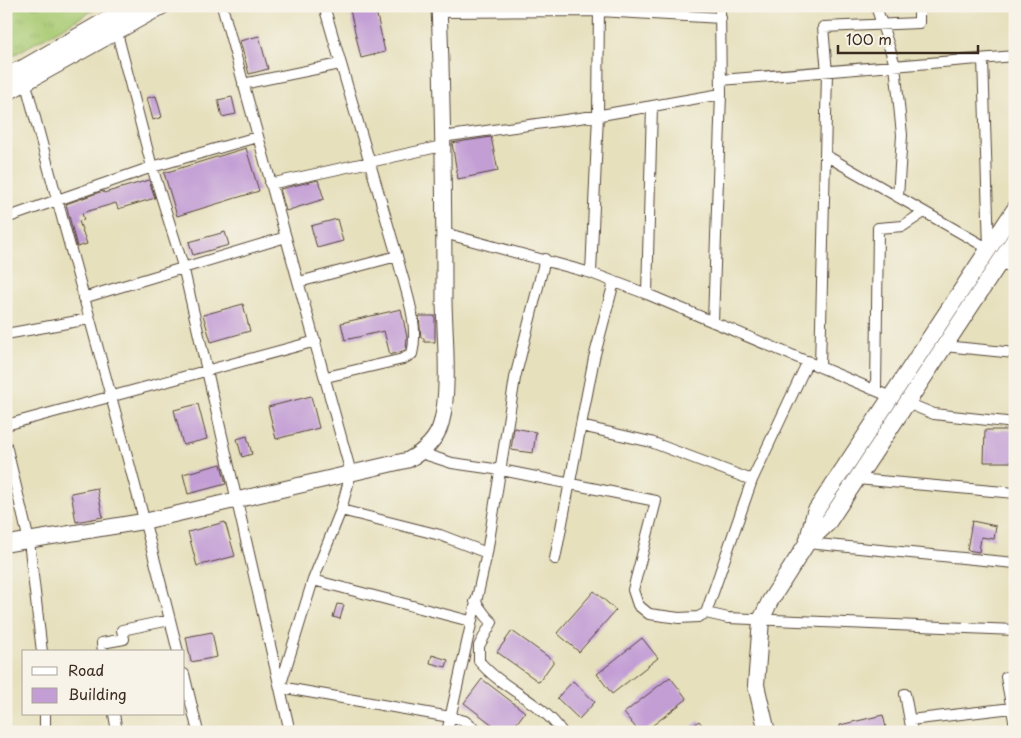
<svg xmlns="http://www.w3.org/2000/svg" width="1021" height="738" font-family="'Playpen Sans',sans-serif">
<defs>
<pattern id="park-tufts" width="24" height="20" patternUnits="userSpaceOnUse" patternTransform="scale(1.25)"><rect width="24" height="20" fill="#a9cb73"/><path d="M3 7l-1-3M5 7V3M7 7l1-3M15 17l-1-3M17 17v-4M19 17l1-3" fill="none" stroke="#92ae63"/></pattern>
</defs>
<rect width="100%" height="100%" fill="#f7f3e8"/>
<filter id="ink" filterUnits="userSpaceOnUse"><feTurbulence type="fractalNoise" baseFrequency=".02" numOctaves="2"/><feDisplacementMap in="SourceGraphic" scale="10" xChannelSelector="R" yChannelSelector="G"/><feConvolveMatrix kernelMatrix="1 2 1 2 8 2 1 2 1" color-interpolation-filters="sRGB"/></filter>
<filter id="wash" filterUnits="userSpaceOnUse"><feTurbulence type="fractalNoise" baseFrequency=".0096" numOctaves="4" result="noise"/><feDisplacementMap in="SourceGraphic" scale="20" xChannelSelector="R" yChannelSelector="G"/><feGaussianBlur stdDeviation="1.12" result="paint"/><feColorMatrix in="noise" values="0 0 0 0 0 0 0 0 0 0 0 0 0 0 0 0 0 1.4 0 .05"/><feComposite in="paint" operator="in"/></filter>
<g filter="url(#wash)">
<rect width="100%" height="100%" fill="#e6e0bd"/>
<path fill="url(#park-tufts)" stroke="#727a48" d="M19,6H101L6,59V12Z"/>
<g id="blocks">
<path fill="#c29ed5" d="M369,6H375L385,52L361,58L350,10Z
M259,36L268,69L249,74L240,41Z
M156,96L162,117L153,120L147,98Z
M232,97L236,114L222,117L218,100Z
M491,137L498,171L458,179L452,143Z
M246,148L259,191L177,216L164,173Z
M149,180L155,198L118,209L116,203L82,213L84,220L79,221L87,244L77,247L66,204L103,191L104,193Z
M318,180L324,199L286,211L280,189Z
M337,219L343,241L317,248L311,226Z
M225,232L229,245L193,255L189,242Z
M243,304L250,331L211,342L203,315Z
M401,309L407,337L406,350L390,355L384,331L345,340L341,323Z
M419,316H435V342H424V338H421Z
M311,396L319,428L276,439L268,407Z
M198,404L207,439L183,445L174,410Z
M514,428L536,432L533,453L511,450Z
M985,430H1015V462H984Z
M247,436L252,454L242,457L237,439Z
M221,464L226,484L188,494L183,474Z
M97,488L103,517L76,522L71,493Z
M972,521L996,526L994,539L981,537L979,552L967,550Z
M225,522L235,556L197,566L188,532Z
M594,591L616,610L579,652L557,633Z
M337,604L344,605L340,619L333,617Z
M512,631L554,661L539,682L497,652Z
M212,632L217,657L191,662L186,637Z
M642,638L658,658L612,694L597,674Z
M432,655L448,660L446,667L430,663Z
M670,677L687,699L644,732H639L624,713Z
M482,679L525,712L510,732H502L464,703Z
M573,681L595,702L579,719L557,698Z
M883,715L887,732H841L840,725Z
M699,721L707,732H685Z"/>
</g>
</g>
<g filter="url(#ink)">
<use href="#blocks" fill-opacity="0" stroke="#554536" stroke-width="1"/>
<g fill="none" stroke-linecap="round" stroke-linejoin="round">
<g stroke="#554536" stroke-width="12">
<path id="street" d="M222,6L351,473L341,510L313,580L280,687L450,717L465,721L478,732
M876,6L895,65L902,135L898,197
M439,12L599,11L721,18
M117,33L152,167L183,266L290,732
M983,59L989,248
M721,80L1015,56
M26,84C76,273 131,461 178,652
M243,84L340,64
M442,137L601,115L721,94
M825,155L989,249
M270,184L442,146
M6,218L152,167L257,137
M444,233L591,273L647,294L891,397
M1000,261L1015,270
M591,273L598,115L599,6
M299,282L397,256L324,6
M647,294L652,106
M83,298L286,237
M713,322L721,94L720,6
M6,334L89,319
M944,346L1015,353
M820,367L827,73L823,27L919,23V6
M326,377L403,359L412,354C420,323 404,286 397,256
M876,390L878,228L903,226L924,212
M907,403L934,414L1015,423
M6,425L316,341
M581,426L651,442L752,480
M6,445L29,541L42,652
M421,453L452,463L501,470L656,501L633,590L638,605L649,614L679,618L698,617L706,613L728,618L1015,630
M857,479L1015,493
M341,510L440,535L487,553
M807,543L1015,563
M555,559L594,358L614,282
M313,580L470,621
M475,602C482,609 484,616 492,622L479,646V661C502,689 541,701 562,732
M706,613L752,480L808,361
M103,652L102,643L124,639L122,630L170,620
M184,674L198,732
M1015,677H1006L1015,726
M905,694L912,732
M45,714V732
M114,714L117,732
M910,720L1012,708
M447,732L487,553L515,378L545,259"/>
</g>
<g stroke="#554536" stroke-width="17">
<path id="secondary" d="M6,544L146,521L408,460C423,452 436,441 441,424C450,392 445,338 444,303C444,204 443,105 439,6"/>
</g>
<g stroke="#554536" stroke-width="18">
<path id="primary" d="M6,75L25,67L131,6
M6,93L162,6
M807,543L815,512L1015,209
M767,732L756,685L761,620L770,601L807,543L827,524L1015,239"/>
</g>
<use href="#street" stroke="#fff" stroke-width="10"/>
<use href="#secondary" stroke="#fff" stroke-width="15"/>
<use href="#primary" stroke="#fff" stroke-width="16"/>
</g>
</g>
<rect width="1021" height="738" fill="none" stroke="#f7f3e8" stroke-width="25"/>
<rect x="22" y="650" width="162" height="65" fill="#f7f3e8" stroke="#aca397"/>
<rect x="32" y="667" width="25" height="8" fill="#ffffff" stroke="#aca397"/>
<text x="68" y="676" font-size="15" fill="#3b2a1e">Road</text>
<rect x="32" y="688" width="25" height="15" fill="#c29ed5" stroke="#aca397"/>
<text x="68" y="700" font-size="15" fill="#3b2a1e">Building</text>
<path d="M838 45v8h140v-8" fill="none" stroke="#3b2a1e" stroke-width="2.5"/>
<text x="846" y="45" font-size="15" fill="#3b2a1e" stroke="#f7f3e8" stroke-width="4" paint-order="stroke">100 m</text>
</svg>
